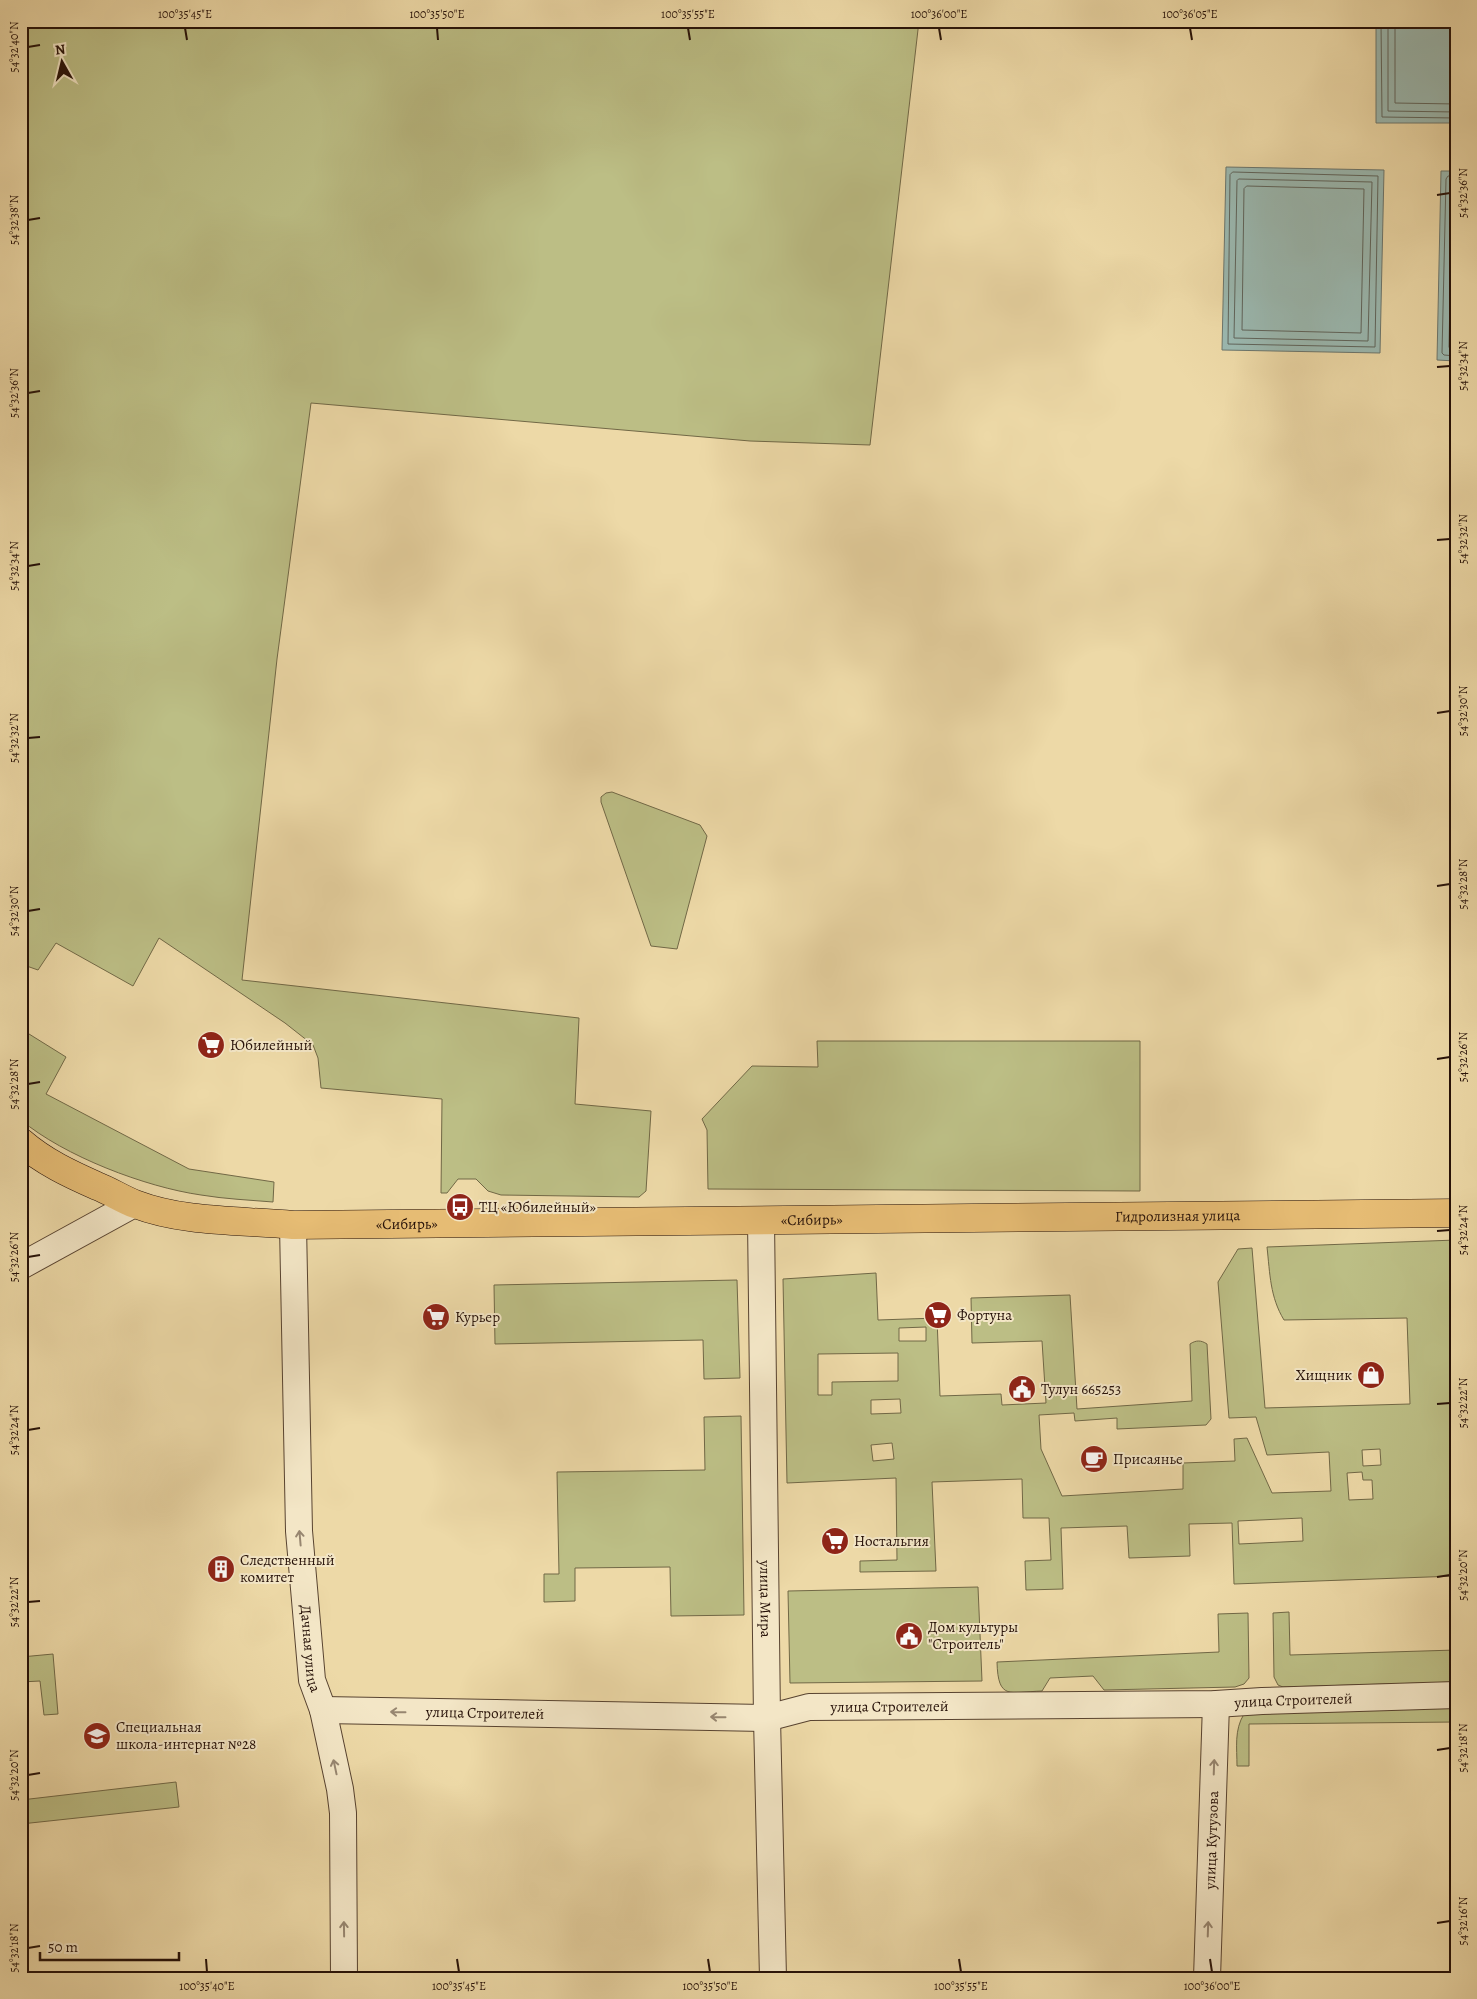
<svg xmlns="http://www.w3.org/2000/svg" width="1477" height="1999" font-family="Alegreya,serif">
<rect width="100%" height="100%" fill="#edd9a7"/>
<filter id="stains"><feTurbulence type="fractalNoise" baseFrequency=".004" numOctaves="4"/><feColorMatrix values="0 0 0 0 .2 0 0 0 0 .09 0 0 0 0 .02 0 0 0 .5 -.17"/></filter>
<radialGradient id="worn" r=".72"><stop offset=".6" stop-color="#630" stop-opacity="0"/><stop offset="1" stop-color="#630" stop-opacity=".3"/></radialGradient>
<path fill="#bcbe85" stroke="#716846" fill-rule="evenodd" d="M21,21H919L870,445L750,441L311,403L277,659L242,980L579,1018L575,1104L651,1111L646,1191L639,1197L501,1195L488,1191L476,1179H458L447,1193H441L442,1099L321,1088L318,1058L313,1045L285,1023L159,938L133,986L56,943L38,970L21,964Z
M612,792L700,825L707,836L677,949L651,946L601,802V797L606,793Z
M21,1029L66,1057L46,1094L189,1169L274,1182L273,1202C249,1200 225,1199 201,1195C145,1187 64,1156 21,1120Z
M817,1041H1140V1191L708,1189L707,1130L702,1119L752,1066L818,1067Z
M1456,1240V1576L1234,1584L1232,1523L1189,1524L1190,1556L1129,1558L1127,1526L1061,1528L1063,1589L1026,1590L1025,1561L1051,1560L1049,1518H1023L1022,1479L932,1482L936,1571L860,1572V1561L897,1560L896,1478L787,1483L783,1279L876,1273L878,1320L937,1318L940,1396L1001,1394L1002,1405L1046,1403L1042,1341L972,1343L971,1298L1070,1295L1077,1409L1192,1401L1190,1344C1196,1340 1201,1340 1207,1344L1211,1419L1206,1425L1117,1429V1418L1075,1421L1074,1413L1039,1415L1041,1449L1062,1496L1183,1489V1463L1235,1461L1234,1439L1247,1438L1272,1493L1331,1491L1329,1452L1267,1455L1256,1417L1229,1418L1218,1282L1238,1249L1252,1248L1265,1408L1410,1404L1407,1318L1284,1320C1270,1297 1270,1274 1267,1247ZM926,1327V1341H899V1328ZM898,1353V1381L832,1382V1395H818V1354ZM900,1399L901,1413L871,1414V1400ZM892,1443L894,1459L873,1461L871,1445ZM1380,1449L1381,1465L1363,1466L1362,1450ZM1362,1472L1363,1480H1372L1373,1499L1349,1500L1347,1473ZM1302,1518L1303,1541L1239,1544L1238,1521Z
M737,1280L740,1378L704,1379L703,1340L495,1344L494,1285Z
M741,1416L744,1615L671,1616L670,1567L575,1568V1601L544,1602V1574H559L557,1472L705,1470L704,1417Z
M978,1587L982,1681L790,1683L788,1591Z
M1289,1612L1290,1655L1456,1650V1682L1283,1687L1278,1685L1274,1677L1273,1613Z
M1248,1613L1249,1678L1244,1684L1235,1687L1104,1690L1093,1676L1050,1678L1042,1691C1010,1692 998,1701 997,1662L1219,1652L1218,1614Z
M53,1654L58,1714L44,1715L40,1681L21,1682V1657Z
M1450,1707L1456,1714V1722L1249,1724V1766H1237C1237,1748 1234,1730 1244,1714Z
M176,1782L179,1807L21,1824V1800Z"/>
<path fill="#9bb9b1" stroke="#6c766d" d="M1376,21H1456V123H1376Z
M1226,167L1384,170L1380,353L1222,350Z
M1441,171H1456V361L1437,360Z"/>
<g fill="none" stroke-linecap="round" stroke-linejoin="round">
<path stroke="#60655c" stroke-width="1" d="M1381,21L1382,117L1456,118
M1388,21V111L1456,112
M1395,21V103L1456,104
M1233,172L1378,176L1375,347L1228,344L1230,175Z
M1456,176H1448L1446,179L1442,353L1444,355L1456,356
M1239,179L1372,182L1368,341L1234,338L1237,181Z
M1456,183L1452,185L1449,347L1450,349H1456
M1247,186L1364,189L1361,333L1242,330L1244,189Z"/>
<g stroke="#584330" stroke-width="28">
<g id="minor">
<path id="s1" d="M761,1220L767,1718L773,1978"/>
<path id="s2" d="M293,1225L299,1531L312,1680L323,1710L340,1789L343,1813L344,1978"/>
<path d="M21,1266L134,1204"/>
<path id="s3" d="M323,1710L767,1718L809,1707L1216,1704L1262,1701L1456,1695"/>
<path id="s4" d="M1207,1978L1216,1704"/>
</g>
</g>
<g stroke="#261108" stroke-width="29">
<g id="highway">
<path id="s5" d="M21,1142C44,1162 70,1174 97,1186C110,1191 122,1199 135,1204C185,1223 241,1220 293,1225L1456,1213"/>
</g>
</g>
<use href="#minor" stroke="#f3e6c6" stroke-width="26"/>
<use href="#highway" stroke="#e6bc74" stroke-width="28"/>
</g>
<defs><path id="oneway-shaft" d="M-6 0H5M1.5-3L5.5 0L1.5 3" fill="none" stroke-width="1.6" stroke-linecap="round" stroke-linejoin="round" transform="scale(1.25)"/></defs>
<g stroke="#978670">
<use href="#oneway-shaft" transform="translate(300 1538) rotate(-95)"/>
<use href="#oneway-shaft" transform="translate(398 1712) rotate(-179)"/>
<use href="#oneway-shaft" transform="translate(718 1717) rotate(-179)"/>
<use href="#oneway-shaft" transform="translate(335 1767) rotate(-102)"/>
<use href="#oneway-shaft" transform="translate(1214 1767) rotate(-88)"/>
<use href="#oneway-shaft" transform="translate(344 1929) rotate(-91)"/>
<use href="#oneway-shaft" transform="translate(1208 1929) rotate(-88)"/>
</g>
<path fill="none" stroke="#261108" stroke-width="2" d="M185,28L187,40M437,28L438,40M688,28L690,40M939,28L941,40M1190,28L1192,40M28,47L40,45M1437,195L1450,193M28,220L40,218M1437,367L1450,366M28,393L40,391M1437,540L1450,539M28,566L40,564M1437,713L1450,711M28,738L40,737M1437,886L1450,884M28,911L40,909M1437,1059L1450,1057M28,1084L40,1082M1437,1231L1450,1230M28,1257L40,1255M1437,1404L1450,1403M28,1430L40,1428M1437,1577L1450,1575M28,1602L40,1601M1437,1750L1450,1748M28,1775L40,1773M1437,1923L1450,1921M28,1948L40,1946M206,1959L207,1972M457,1959L459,1972M708,1959L710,1972M959,1959L961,1972M1210,1959L1212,1972"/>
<defs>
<g id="supermarket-disc" transform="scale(1.4375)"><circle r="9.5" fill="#8f2418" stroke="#f3e6c6"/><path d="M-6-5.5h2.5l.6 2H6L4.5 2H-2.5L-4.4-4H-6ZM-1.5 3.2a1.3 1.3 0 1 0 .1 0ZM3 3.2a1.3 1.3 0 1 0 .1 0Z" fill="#fff"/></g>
<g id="bus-disc" transform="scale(1.4375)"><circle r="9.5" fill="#8f2418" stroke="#f3e6c6"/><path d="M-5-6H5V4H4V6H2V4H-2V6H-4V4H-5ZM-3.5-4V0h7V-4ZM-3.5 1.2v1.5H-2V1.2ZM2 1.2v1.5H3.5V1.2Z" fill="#fff"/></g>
<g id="shop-disc" transform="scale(1.4375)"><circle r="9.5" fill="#8f2418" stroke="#f3e6c6"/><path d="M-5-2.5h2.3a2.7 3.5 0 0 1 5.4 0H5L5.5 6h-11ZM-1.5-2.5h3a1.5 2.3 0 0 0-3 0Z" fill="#fff"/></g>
<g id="civic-disc" transform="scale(1.4375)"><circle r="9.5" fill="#8f2418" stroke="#f3e6c6"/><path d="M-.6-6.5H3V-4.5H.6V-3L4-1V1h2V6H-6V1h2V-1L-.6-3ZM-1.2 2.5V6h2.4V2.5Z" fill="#fff"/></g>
<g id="cafe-disc" transform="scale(1.4375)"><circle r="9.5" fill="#8f2418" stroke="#f3e6c6"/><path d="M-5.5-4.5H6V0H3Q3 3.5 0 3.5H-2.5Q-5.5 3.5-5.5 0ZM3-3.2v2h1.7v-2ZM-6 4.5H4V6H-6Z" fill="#fff"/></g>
<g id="building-disc" transform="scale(1.4375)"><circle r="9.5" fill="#8f2418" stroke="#f3e6c6"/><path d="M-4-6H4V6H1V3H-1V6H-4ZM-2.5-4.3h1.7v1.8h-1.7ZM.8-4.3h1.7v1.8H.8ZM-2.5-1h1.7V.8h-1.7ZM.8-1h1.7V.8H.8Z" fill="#fff"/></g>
<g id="school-disc" transform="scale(1.4375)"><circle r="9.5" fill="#8f2418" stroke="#f3e6c6"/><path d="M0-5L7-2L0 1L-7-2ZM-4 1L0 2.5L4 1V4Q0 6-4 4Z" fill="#fff"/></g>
</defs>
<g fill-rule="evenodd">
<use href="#supermarket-disc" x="211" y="1045"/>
<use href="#bus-disc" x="460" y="1207"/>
<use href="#supermarket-disc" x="938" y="1315"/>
<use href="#supermarket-disc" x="436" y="1317"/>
<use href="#shop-disc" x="1371" y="1375"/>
<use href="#civic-disc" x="1022" y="1389"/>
<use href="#cafe-disc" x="1094" y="1459"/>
<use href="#supermarket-disc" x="835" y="1541"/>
<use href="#building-disc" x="221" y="1569"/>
<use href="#civic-disc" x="909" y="1636"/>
<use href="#school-disc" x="97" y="1736"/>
</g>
<g text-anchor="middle" stroke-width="4" stroke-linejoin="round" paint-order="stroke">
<g font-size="15" fill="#261108" stroke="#f3e6c6" text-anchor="start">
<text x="230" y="1050">Юбилейный</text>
<text x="479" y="1212">ТЦ «Юбилейный»</text>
<text x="957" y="1320">Фортуна</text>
<text x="455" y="1322">Курьер</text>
<text x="1352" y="1380" text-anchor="end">Хищник</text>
<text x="1041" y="1394">Тулун 665253</text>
<text x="1113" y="1464">Присаянье</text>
<text x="854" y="1546">Ностальгия</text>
<text x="240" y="1565">Следственный<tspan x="240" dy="17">комитет</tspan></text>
<text x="928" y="1632">Дом культуры<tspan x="928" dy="17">"Строитель"</tspan></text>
<text x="116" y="1732">Специальная<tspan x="116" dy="17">школа-интернат №28</tspan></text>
</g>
<g font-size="15" fill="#261108" stroke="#f3e6c6">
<text dy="5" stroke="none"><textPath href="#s5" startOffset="1175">Гидролизная улица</textPath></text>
<text dy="5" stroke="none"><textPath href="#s5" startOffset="809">«Сибирь»</textPath></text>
<text dy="5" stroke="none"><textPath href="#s5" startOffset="404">«Сибирь»</textPath></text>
<text dy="5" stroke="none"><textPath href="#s1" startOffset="379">улица Мира</textPath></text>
<text dy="5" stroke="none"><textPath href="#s2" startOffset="424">Дачная улица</textPath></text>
<text dy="5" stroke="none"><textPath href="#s3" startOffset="972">улица Строителей</textPath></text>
<text dy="5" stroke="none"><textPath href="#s3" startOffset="568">улица Строителей</textPath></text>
<text dy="5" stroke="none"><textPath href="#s3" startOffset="162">улица Строителей</textPath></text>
<text dy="5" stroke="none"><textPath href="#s4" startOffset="138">улица Кутузова</textPath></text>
</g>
</g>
<rect width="1477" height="1999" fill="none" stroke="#edd9a7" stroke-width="55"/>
<g transform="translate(62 62) rotate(352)" stroke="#f3e6c6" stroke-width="4" paint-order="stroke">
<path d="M0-4L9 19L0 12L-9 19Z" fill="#261108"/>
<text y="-8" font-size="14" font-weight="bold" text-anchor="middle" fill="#261108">N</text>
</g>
<path d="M40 1952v8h139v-8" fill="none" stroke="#261108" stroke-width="2.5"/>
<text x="48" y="1952" font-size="15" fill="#261108" stroke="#f3e6c6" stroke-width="4" paint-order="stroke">50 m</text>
<rect x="28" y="28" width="1422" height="1944" fill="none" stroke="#261108" stroke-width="2"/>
<g font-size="12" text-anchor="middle" fill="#261108">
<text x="185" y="18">100°35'45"E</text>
<text x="437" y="18">100°35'50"E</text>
<text x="688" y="18">100°35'55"E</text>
<text x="939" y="18">100°36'00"E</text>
<text x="1190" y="18">100°36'05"E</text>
<text transform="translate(14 47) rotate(-90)" y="4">54°32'40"N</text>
<text transform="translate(1463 193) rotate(-90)" y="4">54°32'36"N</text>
<text transform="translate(14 220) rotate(-90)" y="4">54°32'38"N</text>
<text transform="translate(1463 366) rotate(-90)" y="4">54°32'34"N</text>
<text transform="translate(14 393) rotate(-90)" y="4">54°32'36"N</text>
<text transform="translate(1463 539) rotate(-90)" y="4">54°32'32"N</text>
<text transform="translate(14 566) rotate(-90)" y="4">54°32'34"N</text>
<text transform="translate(1463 711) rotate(-90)" y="4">54°32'30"N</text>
<text transform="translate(14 738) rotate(-90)" y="4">54°32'32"N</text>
<text transform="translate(1463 884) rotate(-90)" y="4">54°32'28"N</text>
<text transform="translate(14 911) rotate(-90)" y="4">54°32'30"N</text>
<text transform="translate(1463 1057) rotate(-90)" y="4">54°32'26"N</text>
<text transform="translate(14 1084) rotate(-90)" y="4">54°32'28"N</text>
<text transform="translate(1463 1230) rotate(-90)" y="4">54°32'24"N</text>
<text transform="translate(14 1257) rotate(-90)" y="4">54°32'26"N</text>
<text transform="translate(1463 1403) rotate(-90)" y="4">54°32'22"N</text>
<text transform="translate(14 1430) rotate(-90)" y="4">54°32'24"N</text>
<text transform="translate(1463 1575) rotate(-90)" y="4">54°32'20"N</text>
<text transform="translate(14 1602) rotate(-90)" y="4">54°32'22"N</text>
<text transform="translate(1463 1748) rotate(-90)" y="4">54°32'18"N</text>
<text transform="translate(14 1775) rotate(-90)" y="4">54°32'20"N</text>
<text transform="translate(1463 1921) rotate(-90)" y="4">54°32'16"N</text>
<text transform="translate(14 1948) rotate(-90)" y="4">54°32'18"N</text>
<text x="207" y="1990">100°35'40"E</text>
<text x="459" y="1990">100°35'45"E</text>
<text x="710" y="1990">100°35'50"E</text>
<text x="961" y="1990">100°35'55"E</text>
<text x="1212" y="1990">100°36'00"E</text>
</g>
<rect width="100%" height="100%" filter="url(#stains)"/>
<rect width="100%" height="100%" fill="url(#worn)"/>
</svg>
